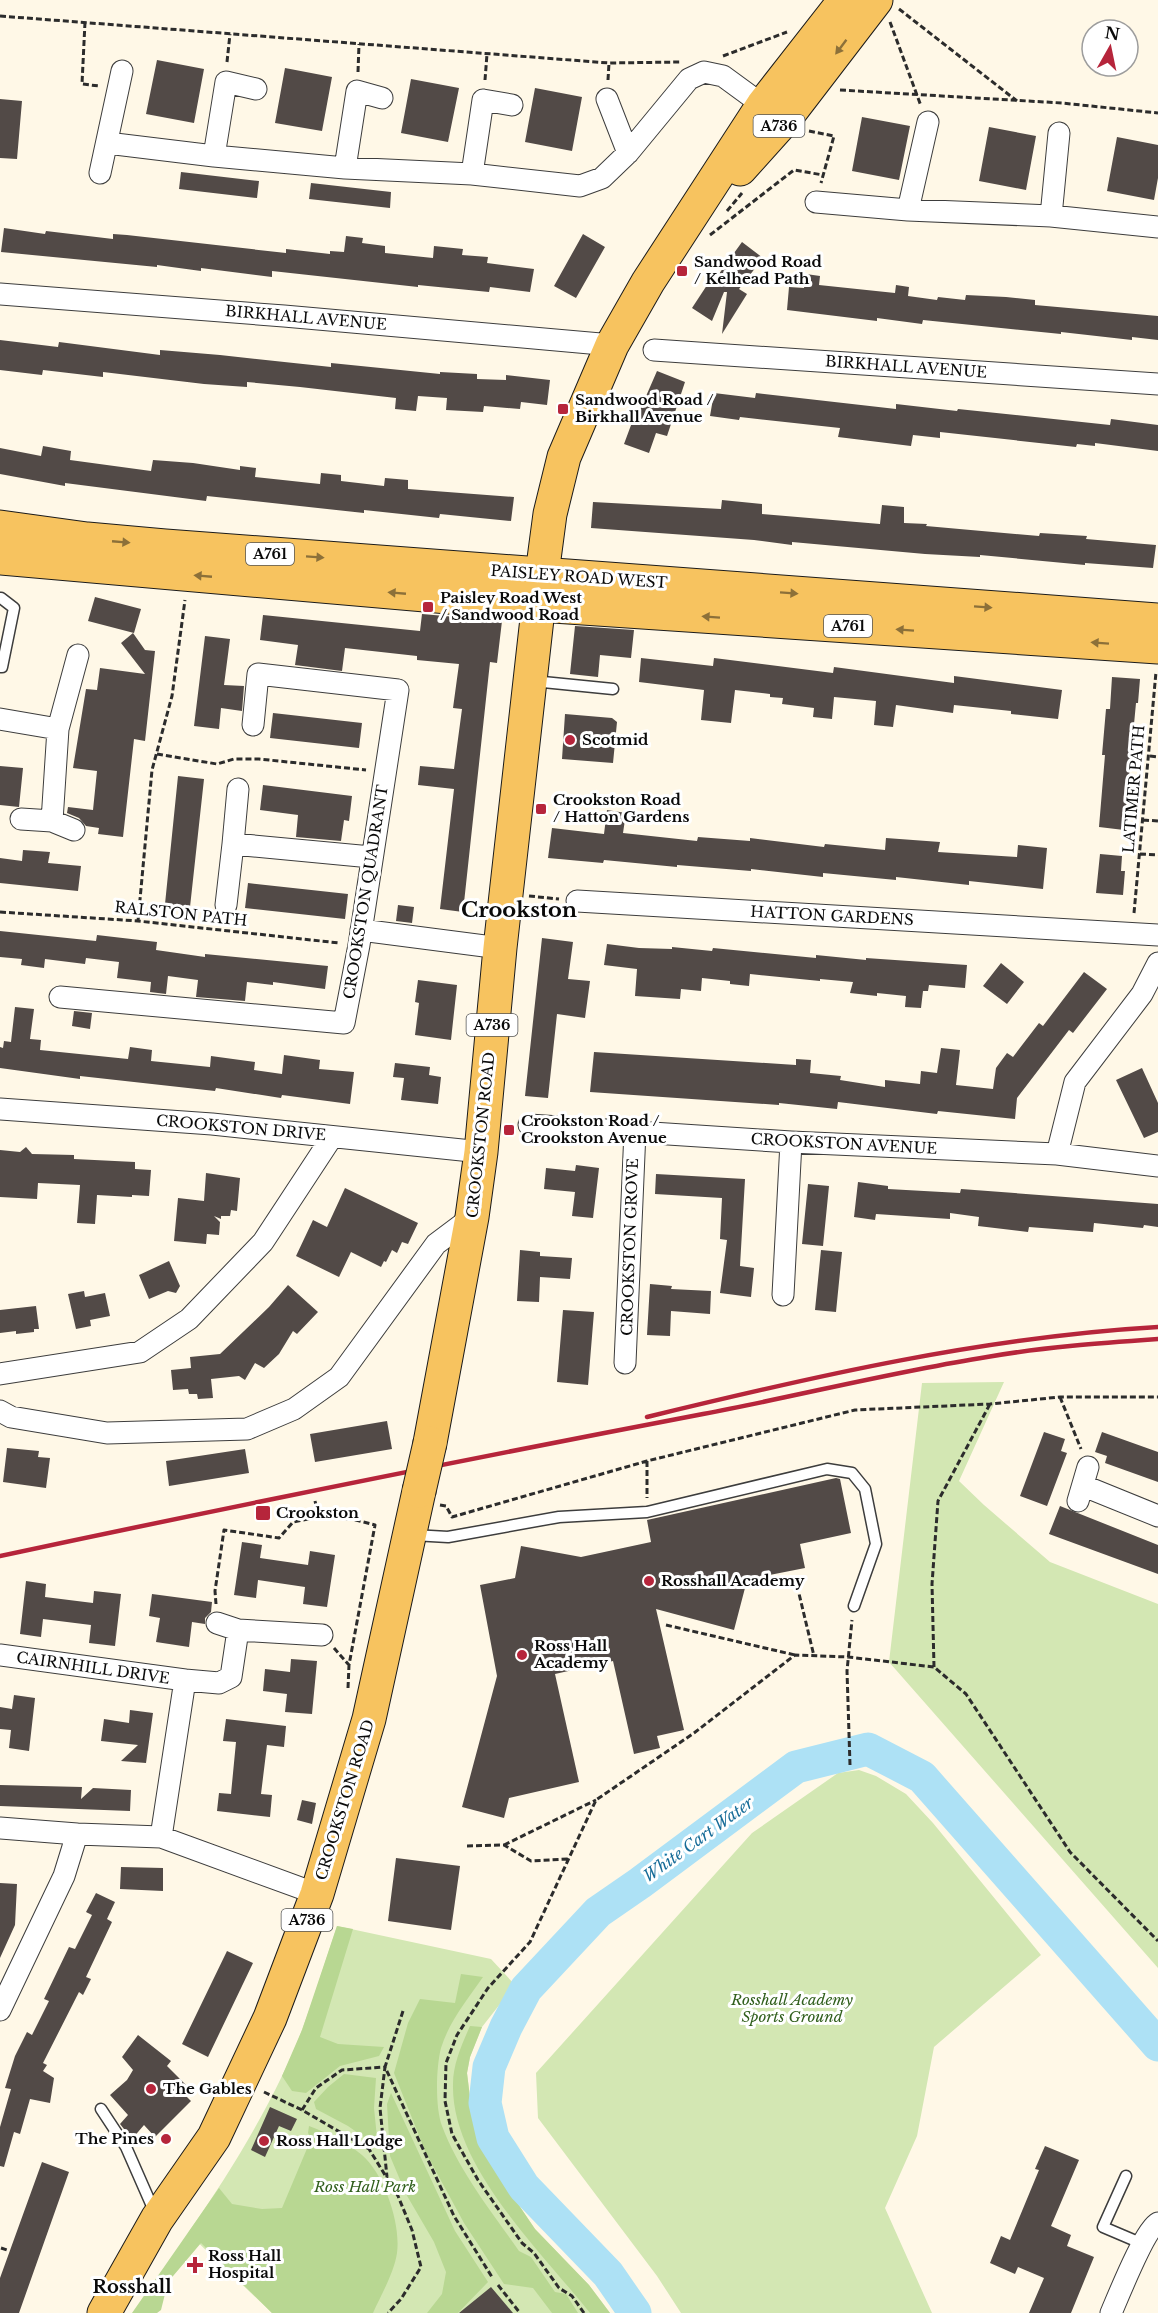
<svg xmlns="http://www.w3.org/2000/svg" width="1158" height="2313" font-family="'Libre Baskerville',serif">
<rect width="100%" height="100%" fill="#fff8e7"/>
<path fill="#d3e7b3" d="M1004,1382L959,1481L984,1505L1050,1562L1158,1604V1968L889,1662L922,1383Z
M859,1770L876,1776L906,1794L933,1823L1041,1955L934,2047L917,2136L885,2208L932,2313H681L657,2276L538,2118L536,2073L752,1833L838,1773Z
M337,1926L491,1959L515,1985L482,2027L470,2057L467,2073L473,2122L512,2195L535,2229L589,2285L610,2313H272L188,2233C223,2183 256,2130 282,2076C306,2028 320,1976 337,1926Z"/>
<path fill="#b8d792" d="M337,1926L353,1929L320,2037L338,2044L384,2047L379,2056L340,2066L306,2093L292,2091L282,2076L302,2030Z
M461,1974L483,1977C467,2000 449,2022 441,2048C436,2067 435,2107 442,2126C459,2171 491,2211 519,2251L531,2257L555,2292L566,2294L578,2313H552L533,2288L504,2284L464,2223L426,2153L394,2073L408,2023L420,1999L455,2003Z
M470,2026L482,2027L470,2057L467,2073L473,2122L512,2195L535,2229L589,2285L610,2313H590C541,2251 451,2166 453,2084C453,2064 462,2044 470,2026Z
M344,2074L376,2078L374,2108L378,2147L348,2126L316,2109L314,2102L328,2087Z
M391,2093L455,2231L488,2282L458,2313H427L442,2294L446,2272L434,2242L406,2194L390,2156L387,2104Z
M309,2126C328,2133 346,2142 362,2155C384,2174 401,2223 397,2253C394,2273 381,2295 373,2313H272L201,2243L168,2282L161,2310L157,2313H132L219,2188L232,2204L262,2209L282,2208L311,2139L308,2133Z"/>
<g fill="none" stroke-linecap="round" stroke-linejoin="round">
<path stroke="#ade1f5" stroke-width="33" d="M635,2313L608,2274L524,2187L493,2138L485,2103L489,2067L506,2027L526,1989L598,1912L640,1883L796,1767L868,1749L922,1777L1158,2045"/>
</g>
<path fill="#524a47" d="M157,60L204,69L194,123L146,114Z
M285,68L332,77L322,131L275,123Z
M411,79L459,88L448,142L401,133Z
M535,88L582,97L572,151L525,142Z
M0,99L22,101L17,159L0,158Z
M862,117L910,126L899,180L852,171Z
M989,127L1036,136L1026,190L979,181Z
M1117,137L1158,145V178L1154,200L1107,191Z
M181,172L259,181L257,198L179,189Z
M311,183L391,192L390,208L309,199Z
M4,228L45,234L46,231L113,239V234L127,235L286,253V249L330,254V251L344,252L346,236L363,238L362,243L385,246V253L433,258L434,246L463,249L462,255L488,257L487,263L534,269L530,292L490,287L489,292L418,285V287L272,271V277L201,268V271L157,265V267L1,252Z
M583,234L605,247L576,298L554,286Z
M742,242L763,258L739,289L747,294L722,334L727,292H724L712,321L692,308L713,276L716,278Z
M806,274L820,276L819,285L895,293L896,285L909,287L908,296L937,300L938,297L965,300L966,295L1006,297L1035,300V305L1158,316V340L1132,337V340L1061,332V334L923,320L922,324L877,318V321L787,310L789,287L804,288Z
M0,340L58,347L59,342L160,355V350L220,355L331,367V363L440,374V372L477,374V379L506,380V375L550,380L547,405L521,402L520,409L484,406L483,412L446,410L447,398L418,396L416,411L395,409L396,398L300,387L247,382V387L204,384L103,372V377L43,370L42,375L0,370Z
M657,371L685,382L667,436L656,433L649,453L624,444L637,409L640,410Z
M714,393L755,398L756,393L896,409V404L957,411L958,409L1110,425L1111,419L1158,425V451L1095,443V446L1077,444L1076,447L940,432V438L913,435L911,446L838,437L840,428L740,417L739,420L710,416Z
M43,446L71,451L70,460L151,471L153,460L193,463L240,470V466L256,468L255,477L320,484L321,473L341,475V481L384,486L385,478L408,480V489L514,497L511,521L440,514L439,518L364,510V513L207,496L206,501L65,483V486L0,474V448L41,456Z
M722,500L762,504V514L880,524L882,505L904,507V523L927,524L926,526L1039,536L1040,533L1087,536L1086,539L1156,545L1153,568L1085,563V565L980,555V557L925,554L792,542V545L754,540L591,528L593,502L721,509Z
M95,597L141,609L134,633L88,621Z
M422,614L502,621L497,663L490,662L463,912L440,909L454,789L418,785L420,766L454,769L462,709L453,708L459,664L417,660V656L345,648L342,671L295,665L298,645L260,640L263,615L420,631Z
M575,626L634,630L631,658L600,655L598,677L570,674Z
M133,633L145,650L155,651L145,741L134,739L123,837L98,834L99,828L86,826L79,818L67,813L68,807L93,810L97,771L73,768L86,689L97,690L100,668L145,674L121,643Z
M205,636L230,639L224,685L244,686L242,711L221,708L219,729L194,726Z
M641,658L713,666L714,658L833,673L834,667L954,683V676L1062,690L1058,719L1011,714V711L954,705L953,713L896,705L893,727L874,725L876,701L834,697L832,719L813,717L814,708L782,704L783,698L770,697V694L735,690L731,723L701,720L704,690L639,682Z
M1112,677L1140,679L1138,703H1136L1124,830L1099,827L1105,755H1102L1106,709H1110Z
M273,713L362,723L359,748L270,738Z
M565,714L612,718L617,722L613,763L562,759Z
M0,766L23,768L19,807L0,805Z
M178,776L204,779L190,907L165,904Z
M263,785L352,796L349,821L344,820L341,841L296,837L298,815L260,810Z
M607,810L626,813L623,833L697,841L698,837L750,841V838L824,847L825,844L885,850L886,838L940,842L938,852L1017,857L1018,845L1047,848L1043,889L969,881V885L896,877V880L823,873V877L751,869V871L677,865V867L604,860L603,863L548,858L552,828L604,834Z
M23,850L50,852L48,863L81,866L78,891L0,883V858L22,861Z
M1100,854L1122,856L1121,871H1125L1123,895L1096,893Z
M248,883L348,894L345,919L245,908Z
M398,905L414,907L412,923L396,921Z
M0,931L96,941L97,935L157,942L156,950L205,957V954L328,966L325,989L273,982V985L247,982L245,1001L196,997L198,980L168,976L166,994L150,992L151,982L117,978L119,962L86,958L85,964L45,959L44,968L21,965L22,959L0,957Z
M542,938L573,942L568,979L590,981L585,1018L557,1014L548,1098L525,1096Z
M607,944L639,948L672,949V947L712,951L713,948L816,958V955L866,960V958L967,965L965,988L929,985L928,991H923L921,1008L905,1007L906,996L877,993V996L850,993L853,982L820,979V981L750,974L749,986L730,984V981L702,978L701,991L681,989L680,999L635,996L637,969L604,965Z
M1001,963L1024,982L1007,1004L983,986Z
M1084,972L1107,989L1073,1033L1069,1030L1017,1098L1015,1119L938,1111L937,1114L838,1102L837,1109L779,1103V1105L590,1092L594,1052L796,1065V1059L811,1060L810,1073L841,1076L840,1080L885,1087V1080L920,1084L921,1071L937,1073L941,1048L960,1050L956,1085L993,1089L996,1068L1007,1053L1013,1057L1039,1023L1043,1026Z
M418,980L457,985L451,1040L415,1035L419,1003L415,1002Z
M15,1007L34,1009L30,1039L41,1040L40,1050L128,1059L130,1047L152,1050L151,1061L210,1067L211,1056L255,1062L254,1070L282,1074L284,1055L320,1060L319,1069L354,1072L350,1104L282,1095L281,1098L216,1088L215,1091L80,1076V1079L0,1068V1047L3,1048L4,1041L11,1042Z
M74,1011L92,1013L90,1029L72,1026Z
M395,1063L430,1067L429,1075L441,1077L438,1104L401,1100L404,1078L393,1077Z
M1142,1068L1158,1103V1132L1144,1138L1116,1080Z
M26,1147L32,1154L74,1155V1159L135,1162V1169L151,1170L149,1196L132,1195V1197L97,1195L95,1224L77,1223L80,1185L38,1183L37,1199L0,1197V1150L20,1152Z
M576,1165L599,1168L593,1218L572,1216L575,1192L544,1189L546,1168L575,1171Z
M206,1173L240,1178L237,1211L231,1210L230,1216H221V1219L214,1216L220,1222L219,1235L207,1234L206,1244L174,1241L178,1198L204,1201Z
M656,1174L745,1179L740,1266L754,1268L751,1297L720,1293L727,1240L720,1239L722,1198L655,1194Z
M858,1182L888,1186V1189L960,1193L961,1189L1158,1204V1227L1144,1225L1143,1228L1094,1223L1093,1232L1029,1227L1028,1232L978,1226L979,1217L950,1213V1219L876,1214L875,1220L854,1217Z
M808,1184L829,1186L823,1246L802,1244Z
M345,1188L418,1223L408,1244L402,1242L397,1253L392,1250L386,1262L384,1261L381,1267L351,1252L339,1277L296,1256L313,1220L327,1227Z
M520,1250L540,1252V1256L572,1258L570,1279L540,1277L539,1302L517,1301Z
M821,1250L842,1252L836,1312L815,1310Z
M169,1261L180,1286L176,1293L168,1291L149,1299L139,1275Z
M650,1284L672,1286L671,1289L711,1291L710,1314L671,1311L670,1336L647,1335Z
M288,1285L318,1312L297,1334L293,1331L279,1354L264,1368L255,1363L245,1380L239,1376L211,1379L213,1398L198,1399L197,1394H189L188,1389L173,1390L171,1370L191,1368L190,1357L220,1354L269,1307Z
M84,1291L85,1297L105,1293L110,1316L90,1320L91,1326L76,1329L68,1294Z
M36,1306L39,1329H34V1332L16,1334V1331L0,1333V1310Z
M563,1310L594,1312L588,1385L557,1382Z
M387,1421L392,1449L315,1462L310,1434Z
M1044,1432L1065,1439L1061,1451L1067,1453L1047,1506L1020,1496Z
M1102,1432L1158,1452V1482L1105,1463L1107,1456L1095,1452Z
M7,1448L39,1451L38,1457L50,1458L46,1488L3,1482Z
M245,1449L249,1473L169,1486L166,1461Z
M836,1478L840,1479L851,1533L800,1544L805,1568L754,1578L756,1586L745,1588L734,1630L656,1609L684,1730L657,1736L660,1748L634,1754L613,1661L555,1674L579,1782L509,1798L504,1818L462,1807L497,1676L480,1585L515,1578L521,1546L581,1557L651,1542L647,1520Z
M1060,1506L1158,1545V1574L1049,1534Z
M242,1542L262,1545L260,1558L308,1565L310,1551L335,1555L327,1607L303,1604L305,1587L258,1580L256,1598L234,1595Z
M26,1581L46,1584L45,1597L93,1603L94,1591L121,1594L115,1646L89,1643L91,1625L43,1619L41,1637L20,1634Z
M152,1594L212,1602L211,1612L205,1618V1624L192,1622L189,1647L156,1642L160,1618L149,1616Z
M291,1659L317,1661L312,1714L285,1712L287,1694L263,1691L265,1669L290,1672Z
M14,1695L35,1698L29,1751L9,1748L11,1730L0,1729V1707L12,1709Z
M130,1710L153,1713L146,1763L121,1761L138,1745L101,1741L104,1719L129,1723Z
M226,1719L286,1726L284,1747L267,1745L261,1794L272,1795L270,1817L217,1811L219,1793L231,1794L236,1742L223,1741Z
M0,1785L82,1787L81,1799L93,1788L131,1790L130,1811L0,1806Z
M302,1800L316,1803L312,1824L297,1820Z
M396,1858L460,1866L451,1930L388,1921Z
M121,1867L163,1868V1891L120,1889Z
M0,1883L17,1884L15,1925L0,1958Z
M96,1893L115,1902L107,1919L112,1922L86,1977L91,1979L83,1995L79,1992L43,2063L47,2065L43,2071L54,2078L50,2103L30,2099L20,2134L14,2132L4,2167L0,2166V2127L11,2089L5,2088L15,2056L27,2032L32,2035L49,2001L44,1999L69,1947L75,1949L92,1915L86,1912Z
M227,1951L253,1963L208,2057L182,2044Z
M138,2035L171,2061L167,2066L188,2087L182,2092L191,2101L155,2137L144,2125L132,2139L120,2124L128,2115L110,2095L127,2080L133,2070L122,2057Z
M270,2107L297,2119L291,2131L279,2126L265,2157L251,2150Z
M1045,2146L1079,2160L1051,2226L1071,2235L1067,2246L1094,2257L1071,2313H1029L1044,2278L1018,2267L1015,2274L990,2263L1001,2236L1010,2240L1039,2170L1035,2169Z
M42,2162L69,2172L19,2313H0V2278Z
M491,2287L513,2313H459Z"/>
<g fill="none" stroke-linecap="round" stroke-linejoin="round">
<g stroke="#3d3d3d" stroke-width="13">
<path id="lane" d="M0,667H2L14,608L1,598
M533,681L613,689
M413,1535L448,1537L559,1517L647,1512L827,1469L852,1473L865,1489L876,1544L854,1606
M101,2109L126,2147L155,2213
M1126,2176L1103,2227L1143,2244"/>
</g>
<g stroke="#3d3d3d" stroke-width="23">
<path id="street" d="M256,89L226,82L214,156L345,168L472,174L580,186L602,178L628,153L689,79L704,72L723,76L771,111
M607,99L628,153
M107,143L214,156
M345,168L357,91L382,98
M100,173L122,71
M472,174L483,100L512,105
M816,202L908,210L1051,216L1158,227
M908,210L928,122
M1051,216L1059,133
M0,294L284,316L612,345
M654,350L1158,384
M0,719L58,729L52,821
M58,729L78,655
M21,819L52,821L74,830
M233,844L238,789
M577,901L1158,935
M226,905L233,844L371,857
M361,930L500,948
M60,997L344,1023L359,945L398,690L258,674L253,725
M0,1109L212,1124L481,1152
M529,1125L791,1142L1057,1154L1158,1166
M1057,1154L1075,1082L1142,994L1158,963
M783,1295L791,1142
M625,1363L635,1131
M0,1374L140,1352L189,1319L263,1242L332,1137
M0,1411L11,1417L107,1433L247,1429L294,1409L339,1377L436,1244L472,1217
M1084,1486L1158,1516
M1078,1501L1088,1467
M217,1623L238,1630
M0,1655L185,1680
M0,1828L77,1834L64,1876L0,2010
M77,1834L161,1837L317,1894
M161,1837L185,1680L219,1683L231,1677L238,1630L322,1635
M1111,2313C1118,2297 1145,2229 1158,2223"/>
</g>
<g stroke="#1b1b1b" stroke-width="35">
<path id="primary" d="M740,169L784,120L876,0
M0,527L87,539L165,546L1158,620
M0,558L539,605L1158,647
M430,1443L472,1217L481,1152L500,948L542,574L550,514L564,457L612,345L648,282L763,105L845,0
M104,2313L157,2219L214,2137L270,2018L317,1894L369,1719L419,1491"/>
</g>
<path stroke="#2c2c2c" stroke-width="3" stroke-dasharray="6 3" stroke-linecap="butt" d="M899,9L1017,101
M0,16L609,63L680,62
M85,22L82,84L99,86
M890,22L921,106
M723,56L787,32
M227,62L230,34
M358,72L359,44
M485,80L487,54
M608,80L609,63
M840,90L1062,103L1158,113
M809,131L834,136L821,183
M727,211L742,193
M710,235L794,170L823,175
M157,754L217,764L234,759H259L366,770
M1150,756L1158,757
M1143,820L1158,821
M1140,854L1158,855
M529,896L559,899
M0,912L138,921L339,943
M1134,913L1156,672
M138,921L152,770L172,696L185,600
M1060,1397L1081,1449
M647,1461V1498
M440,1505L446,1506L452,1517L647,1461L855,1410L990,1404L1060,1397H1158
M319,1517L352,1519L375,1525L349,1665L334,1648
M795,1577L814,1656
M216,1604L215,1591L224,1530L279,1538L293,1522L319,1517L315,1501
M666,1625L795,1655
M934,1667L932,1584L938,1501L990,1404
M348,1688L349,1665
M850,1765L847,1671L852,1620
M504,1845L596,1800
M467,1846L504,1845L531,1861L568,1859
M403,2011L385,2067L454,2216L492,2277
M264,2092L302,2110L369,2149L398,2196L412,2230L421,2267L401,2299L388,2313
M302,2110L316,2088L342,2070L385,2067L380,2108L387,2177
M1,2248L7,2250
M498,2285L520,2313
M584,2313L572,2296L559,2288L534,2253L522,2243L478,2180L452,2134L445,2101L446,2063L457,2035L488,1988L530,1942L596,1800L694,1733L795,1655L848,1657L934,1667L966,1694L1070,1852L1158,1941"/>
<use href="#lane" stroke="#fff" stroke-width="10"/>
<use href="#street" stroke="#fff" stroke-width="21"/>
<use href="#primary" stroke="#f7c35f" stroke-width="33"/>
<path stroke="#b6253b" stroke-width="4.5" d="M647,1417C815,1376 985,1337 1158,1327
M0,1556C234,1506 468,1459 703,1414C798,1396 892,1372 987,1357C1044,1347 1101,1343 1158,1339"/>
<g stroke="#1b1b1b" stroke-width="35" stroke-linecap="butt">
<path id="primary-bridge" d="M419,1491L430,1443"/>
</g>
<use href="#primary-bridge" stroke="#f7c35f" stroke-width="33"/>
</g>
<defs><path id="oneway-solid" d="M-6-.8H1V-3.2L6.5 0L1 3.2V.8H-6Z" transform="scale(1.5)"/></defs>
<g fill="#8c7039">
<use href="#oneway-solid" transform="translate(841 47) rotate(127)"/>
<use href="#oneway-solid" transform="translate(121 542) rotate(5)"/>
<use href="#oneway-solid" transform="translate(315 557) rotate(4)"/>
<use href="#oneway-solid" transform="translate(203 576) rotate(-175)"/>
<use href="#oneway-solid" transform="translate(397 593) rotate(-175)"/>
<use href="#oneway-solid" transform="translate(789 593) rotate(4)"/>
<use href="#oneway-solid" transform="translate(983 607) rotate(4)"/>
<use href="#oneway-solid" transform="translate(711 617) rotate(-176)"/>
<use href="#oneway-solid" transform="translate(905 630) rotate(-176)"/>
<use href="#oneway-solid" transform="translate(1100 643) rotate(-176)"/>
</g>
<g fill="#b6253b" stroke="#fff" stroke-width="2">
<rect x="676" y="265" width="12" height="12" rx="3"/>
<rect x="557" y="403" width="12" height="12" rx="3"/>
<rect x="422" y="601" width="12" height="12" rx="3"/>
<circle cx="570" cy="740" r="6"/>
<rect x="535" y="803" width="12" height="12" rx="3"/>
<rect x="503" y="1124" width="12" height="12" rx="3"/>
<rect x="255" y="1505" width="16" height="16" rx="3"/>
<circle cx="649" cy="1581" r="6"/>
<circle cx="522" cy="1655" r="6"/>
<circle cx="151" cy="2089" r="6"/>
<circle cx="166" cy="2139" r="6"/>
<circle cx="264" cy="2141" r="6"/>
<path d="M192 2256h6v6h6v6h-6v6h-6v-6h-6v-6h6z"/>
</g>
<g text-anchor="middle" stroke-width="6" stroke-linejoin="round" paint-order="stroke">
<g fill="#fff" stroke="#545454" stroke-width="1.5">
<rect x="753.5" y="115" width="51" height="22" rx="4.5"/>
<rect x="246" y="543" width="48" height="22" rx="4.5"/>
<rect x="824" y="615" width="48" height="22" rx="4.5"/>
<rect x="466.5" y="1014" width="51" height="22" rx="4.5"/>
<rect x="281.5" y="1909" width="51" height="22" rx="4.5"/>
</g>
<g font-size="14" font-weight="bold" fill="#0a0a0a">
<text x="779" y="131">A736</text>
<text x="270" y="559">A761</text>
<text x="848" y="631">A761</text>
<text x="492" y="1030">A736</text>
<text x="307" y="1925">A736</text>
</g>
<g font-size="15" font-weight="bold" fill="#0a0a0a" stroke="#fff" text-anchor="start">
<text x="694" y="267">Sandwood Road<tspan x="694" dy="17">/ Kelhead Path</tspan></text>
<text x="575" y="405">Sandwood Road /<tspan x="575" dy="17">Birkhall Avenue</tspan></text>
<text x="440" y="603">Paisley Road West<tspan x="440" dy="17">/ Sandwood Road</tspan></text>
<text x="582" y="745">Scotmid</text>
<text x="553" y="805">Crookston Road<tspan x="553" dy="17">/ Hatton Gardens</tspan></text>
<text x="521" y="1126">Crookston Road /<tspan x="521" dy="17">Crookston Avenue</tspan></text>
<text x="276" y="1518">Crookston</text>
<text x="661" y="1586">Rosshall Academy</text>
<text x="534" y="1651">Ross Hall<tspan x="534" dy="17">Academy</tspan></text>
<text x="163" y="2094">The Gables</text>
<text x="154" y="2144" text-anchor="end">The Pines</text>
<text x="276" y="2146">Ross Hall Lodge</text>
<text x="208" y="2261">Ross Hall<tspan x="208" dy="17">Hospital</tspan></text>
</g>
<g font-size="15" fill="#0a0a0a" stroke="#fff">
<text transform="translate(306 318) rotate(5)" y="5">BIRKHALL AVENUE</text>
<text transform="translate(906 367) rotate(4)" y="5">BIRKHALL AVENUE</text>
<text transform="translate(579 577) rotate(4)" y="5">PAISLEY ROAD WEST</text>
<text transform="translate(1134 789) rotate(-85)" y="5">LATIMER PATH</text>
<text transform="translate(366 892) rotate(-81)" y="5">CROOKSTON QUADRANT</text>
<text transform="translate(181 914) rotate(6)" y="5">RALSTON PATH</text>
<text transform="translate(832 916) rotate(3)" y="5">HATTON GARDENS</text>
<text transform="translate(241 1128) rotate(5)" y="5">CROOKSTON DRIVE</text>
<text transform="translate(481 1135) rotate(-84)" y="5">CROOKSTON ROAD</text>
<text transform="translate(844 1144) rotate(3)" y="5">CROOKSTON AVENUE</text>
<text transform="translate(630 1247) rotate(-88)" y="5">CROOKSTON GROVE</text>
<text transform="translate(93 1668) rotate(8)" y="5">CAIRNHILL DRIVE</text>
<text transform="translate(345 1800) rotate(-73)" y="5">CROOKSTON ROAD</text>
</g>
<g font-size="15" font-style="italic" fill="#315f1d" stroke="#fff">
<text x="792" y="2005">Rosshall Academy<tspan x="792" dy="17">Sports Ground</tspan></text>
<text x="365" y="2192">Ross Hall Park</text>
</g>
<g font-size="16" font-style="italic" fill="#176c98" stroke="#fff">
<text transform="translate(698 1839) rotate(-36)" y="6">White Cart Water</text>
</g>
<g font-size="18" font-weight="bold" fill="#0a0a0a" stroke="#fff">
<text x="132" y="2293">Rosshall</text>
</g>
<g font-size="21" font-weight="bold" fill="#0a0a0a" stroke="#fff">
<text x="519" y="917">Crookston</text>
</g>
</g>
<g transform="translate(1110 48) rotate(9)"><circle r="28" fill="#ffffff" stroke="#9d9d9d" stroke-width="1.5"/>
<path d="M0-4.5L10 22L0 15L-10 22Z" fill="#b6253b"/>
<text y="-9" font-size="16" font-weight="bold" text-anchor="middle" fill="#0a0a0a">N</text>
</g>
</svg>
